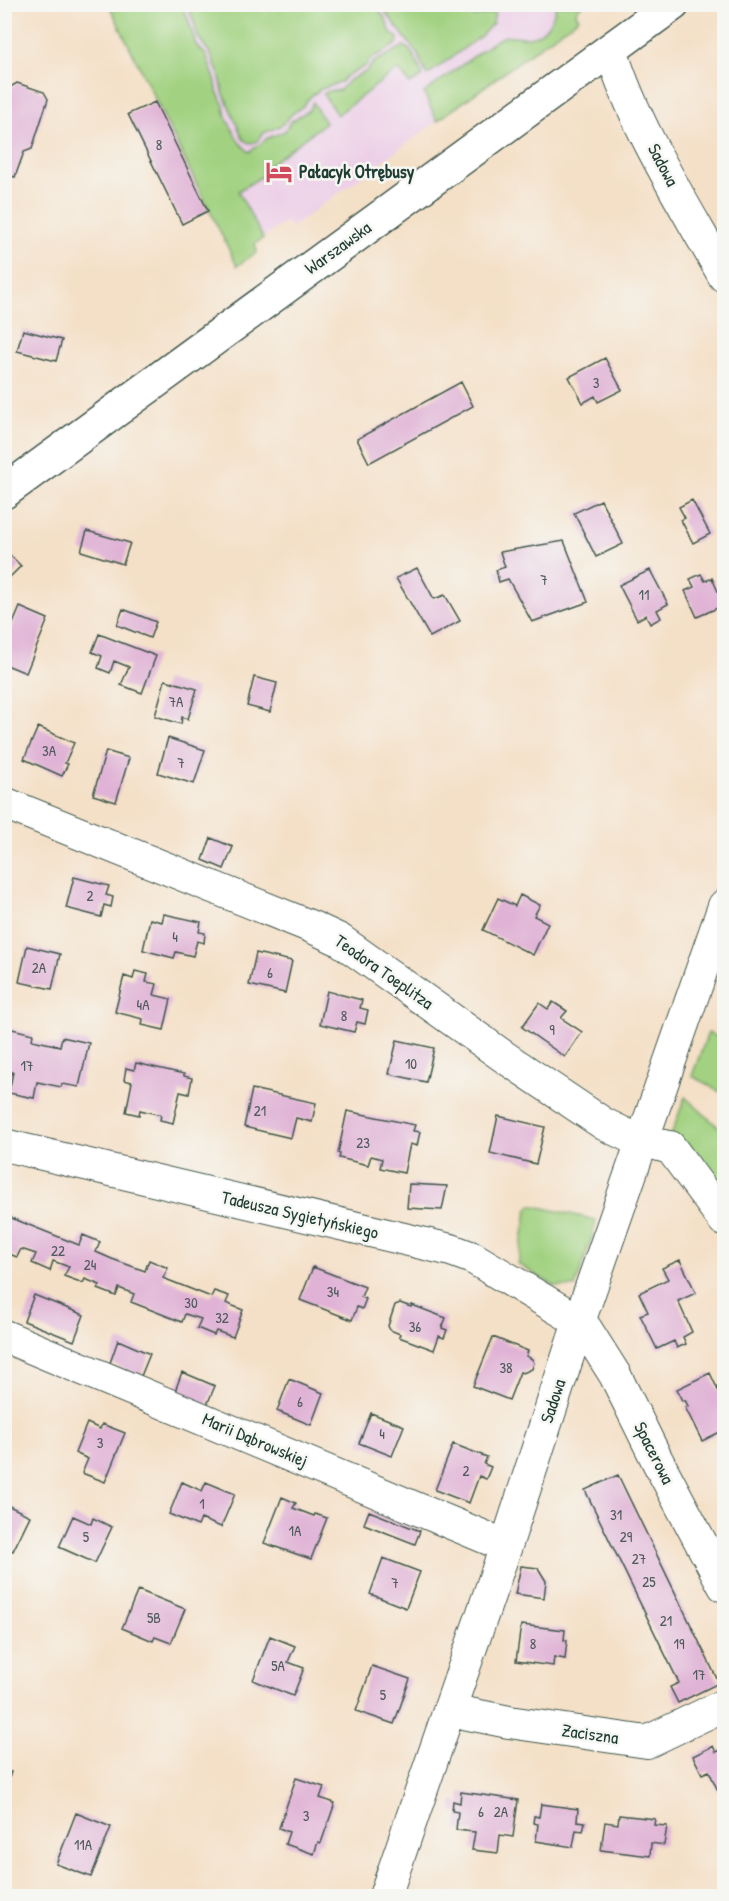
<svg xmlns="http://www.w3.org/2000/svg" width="729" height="1901" font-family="'Patrick Hand',sans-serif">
<rect width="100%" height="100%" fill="#f6f6f2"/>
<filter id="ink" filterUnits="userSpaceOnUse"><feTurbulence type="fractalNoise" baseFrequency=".0167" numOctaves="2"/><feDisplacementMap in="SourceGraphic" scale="12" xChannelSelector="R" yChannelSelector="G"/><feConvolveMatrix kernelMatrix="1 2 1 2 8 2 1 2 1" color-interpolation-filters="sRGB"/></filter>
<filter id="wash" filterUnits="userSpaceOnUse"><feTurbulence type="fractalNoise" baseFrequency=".008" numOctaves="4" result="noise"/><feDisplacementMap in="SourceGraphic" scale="24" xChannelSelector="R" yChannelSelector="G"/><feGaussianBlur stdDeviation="1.35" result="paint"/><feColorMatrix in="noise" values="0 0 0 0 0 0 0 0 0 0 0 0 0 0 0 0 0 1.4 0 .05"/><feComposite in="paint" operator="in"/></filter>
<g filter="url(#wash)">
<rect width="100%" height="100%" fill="#f4e0c7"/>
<path fill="#edd0e8" d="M109,5H584L577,9L576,14L579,18L292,227L286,222L283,223L255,244L257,252L237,266Z"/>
<path fill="#a2d281" stroke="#60885a" stroke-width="1.5" d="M109,5H181L188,19L196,45L206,55L216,82L217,91L224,106L226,117L239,142L249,152L268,138L285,131L290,122L309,110L313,102L325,123L265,168L264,175L238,191L263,238L255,244L257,252L237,266Z
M186,5H374L385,18L391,33L398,38L397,44L371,59L366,66L346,76L341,82L321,89L310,97L303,106L291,115L282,125L264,133L256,142L249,143L243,139L223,92L220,77L210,53L198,37L193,19Z
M380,5H459L466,8L474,17L490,13H495L493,23L481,36L427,75L417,53Z
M556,5H583L577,9L576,14L579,18L437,121L424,93L496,40C512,32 513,38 529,37C545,35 554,18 556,5Z
M404,46C415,52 418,66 423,76L410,84L398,69L337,115L323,94L329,91L340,90L349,80L367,71L374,62Z
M724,1022L720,1038L724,1040V1094L692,1076L708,1033L718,1037Z
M685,1097L724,1132V1202L670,1138Z
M531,1205L596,1220L592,1237L575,1287L554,1286L518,1264L527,1211Z"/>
<g id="blocks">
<path fill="#e0b3d6" d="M17,83L44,92L48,99L32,149L24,152L15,177L4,174V94L7,95L10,87Z
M155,102L208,211L182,224L128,114Z
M23,330L62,340L56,361L17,351Z
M605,358L622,390L598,402L595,396L583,403L569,377Z
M461,382L473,406L369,463L357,439Z
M601,500L623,544L596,557L574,513Z
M692,500L710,534L693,543L681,520L685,518L679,507Z
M87,531L130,543L123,564L81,551Z
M564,541L588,602L532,622L508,579L499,582L496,570L505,567L500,552Z
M8,553L21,566L4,583V554L6,555Z
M417,568L434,599L445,595L460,621L430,637L396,578Z
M650,570L668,604L657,610L661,618L650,624L646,615L637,620L619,585Z
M701,574L705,581L712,578L724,605L697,617L685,591L694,587L690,579Z
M20,607L48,619L26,673L4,664V631L9,633Z
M123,609L156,622L150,638L117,625Z
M99,634L156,656L142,693L121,685L129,667L114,661L110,673L98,668L102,656L92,652Z
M254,677L277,683L270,712L247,706Z
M165,680L197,689L188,719L182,717L181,724L155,716Z
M38,727L74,743L65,763L68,764L62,776L24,759Z
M168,738L205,750L194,784L158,773Z
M106,751L129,758L116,802L93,795Z
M211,838L233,847L224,869L203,860Z
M74,877L109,886L106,895L113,897L111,907L104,905L101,917L66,908Z
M520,895L540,905L534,916L548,923L533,955L483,930L498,898L515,906Z
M164,914L201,922L199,932L205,933L204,943L197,941L193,956L176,952L174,958L143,950L150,919L162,922Z
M27,946L60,954L52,989L19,982Z
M256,953L292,961L285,993L249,985Z
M135,971L148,974L146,982L157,984L154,995L171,999L164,1030L142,1025L143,1019L115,1012L124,976L133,979Z
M327,991L362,1000L360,1008L368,1010L365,1024L357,1022L354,1032L320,1024Z
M553,1002L567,1011L561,1018L582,1032L565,1057L522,1027L539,1003L548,1009Z
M4,1027L33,1034L32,1040L60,1046L62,1037L89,1043L79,1087L62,1084L61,1087L37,1082L34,1098L9,1093L13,1072L4,1070Z
M397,1040L434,1048L426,1082L389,1074Z
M136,1063L184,1074V1076L192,1078L189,1094L180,1092L173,1123L160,1120L161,1115L140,1110L139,1115L126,1112L132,1082L124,1080L126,1068L134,1070Z
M252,1089L316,1103L312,1122L296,1118L291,1138L244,1127Z
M347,1111L415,1125L413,1131L420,1132L417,1146L410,1144L404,1173L380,1168L382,1159L371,1156L368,1165L339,1158L340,1154L338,1153Z
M498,1116L545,1127L536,1164L490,1153Z
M409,1184L447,1186L442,1210L407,1208Z
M4,1215L79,1245L83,1235L100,1242L96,1252L112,1259L145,1271L149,1260L168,1268L163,1278L211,1297L214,1291L229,1296L226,1303L243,1310L233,1337L216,1331L214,1335L197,1328L201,1319L185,1314L182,1322L131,1302L134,1294L119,1288L116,1296L98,1289L100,1285L85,1279L83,1283L64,1276L69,1267L53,1261L50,1271L32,1263L36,1254L21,1249L17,1257L4,1252Z
M680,1260L696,1293L678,1301L692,1332L683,1337L686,1344L677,1348L674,1341L657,1349L640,1315L648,1312L639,1293L668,1279L662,1268Z
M313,1267L365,1287L361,1297L366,1299L362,1309L357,1307L352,1320L300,1300Z
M34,1295L84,1315L74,1341L24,1321Z
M400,1303L411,1307L412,1305L446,1318L442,1328L447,1330L444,1338L439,1336L434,1350L399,1337L400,1334L390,1330L388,1326L395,1305Z
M493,1337L528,1351L526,1356L532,1359L534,1363L532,1369L523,1373L520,1372L509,1400L473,1386Z
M118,1340L150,1354L141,1376L110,1363Z
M182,1372L215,1386L206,1407L174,1394Z
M710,1373L724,1403V1430L702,1441L685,1407L688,1406L685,1400L682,1401L677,1389Z
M289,1379L323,1393L311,1425L277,1411Z
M371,1413L404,1426L392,1456L359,1443Z
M87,1423L100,1429L102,1424L125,1433L105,1482L82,1473L88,1459L75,1453Z
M453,1444L487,1457L484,1464L491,1467L486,1479L479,1476L469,1503L435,1490Z
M618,1475L719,1683L678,1703L670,1687L679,1683L585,1490Z
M182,1482L202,1491L206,1482L235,1494L221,1527L201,1519L198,1526L169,1514Z
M282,1497L296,1503L293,1508L314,1516L315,1514L327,1518L311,1559L264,1543Z
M7,1505L30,1516L13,1551L4,1547V1510Z
M369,1511L420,1531L415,1544L364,1524Z
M73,1516L91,1524L93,1518L112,1527L95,1563L59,1547Z
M383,1558L420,1572L406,1608L370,1594Z
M521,1566L538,1568L546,1581L544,1598L515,1594Z
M138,1590L185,1609L171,1643L155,1637L153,1641L122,1628Z
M521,1625L565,1630L564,1640H567L565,1659L554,1657L553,1666L516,1661Z
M270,1636L295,1646L288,1662L304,1668L293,1696L253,1680Z
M372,1666L410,1679L394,1724L356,1711Z
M713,1746L716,1752L724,1749V1788L718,1791L709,1771L702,1774L693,1756Z
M4,1770L11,1772L5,1790H4Z
M296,1778L324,1787L320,1798L335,1803L321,1843L318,1842L314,1854L285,1844L289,1832L279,1828Z
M461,1792L518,1800L513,1837L500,1835L498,1853L472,1850L475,1832L456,1830L458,1812L452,1811L453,1801L460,1803Z
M541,1804L578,1809L577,1821L585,1822L583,1831L576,1830L573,1847L536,1841L538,1824L533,1823L534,1816L539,1817Z
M76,1813L111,1827L91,1877L56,1864Z
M619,1815L655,1819L654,1825L667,1826L664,1845L651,1843L650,1856L601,1850L605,1822L618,1824Z"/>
</g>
</g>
<g filter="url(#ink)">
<use href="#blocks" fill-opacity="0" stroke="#3f554a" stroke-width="1.5"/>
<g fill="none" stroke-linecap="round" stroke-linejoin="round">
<g stroke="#3f554a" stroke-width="34">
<path id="minor" d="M611,50C635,128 684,204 724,276
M4,803L312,927L340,940L503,1056L604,1124L631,1137L667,1147H670L724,1220
M4,1145L451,1250L473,1258L567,1314L586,1329L615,1375L658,1462L724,1586
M4,1336L506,1546
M449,1710L509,1722L647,1742L724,1705
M385,1896L506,1546L579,1322L724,906"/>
</g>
<g stroke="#3f554a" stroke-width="36">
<path id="major" d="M4,492L673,4"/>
</g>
<use href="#minor" stroke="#fff" stroke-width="32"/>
<use href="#major" stroke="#fff" stroke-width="33"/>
</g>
</g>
<defs>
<g id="hotel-bare" transform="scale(2.07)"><path d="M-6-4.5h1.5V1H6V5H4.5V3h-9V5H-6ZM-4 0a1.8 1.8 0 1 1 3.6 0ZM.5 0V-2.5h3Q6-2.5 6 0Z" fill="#d1495b" stroke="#f6f6f2" stroke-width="2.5" paint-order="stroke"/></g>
</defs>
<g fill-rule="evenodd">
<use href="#hotel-bare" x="279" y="172"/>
</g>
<g text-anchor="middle" stroke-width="5" stroke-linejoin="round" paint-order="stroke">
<g font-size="15" fill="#4f5a5c">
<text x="159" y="150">8</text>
<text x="596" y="388">3</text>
<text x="544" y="585">7</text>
<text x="644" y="600">11</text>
<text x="176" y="707">7A</text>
<text x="49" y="756">3A</text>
<text x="181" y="768">7</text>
<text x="90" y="901">2</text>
<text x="175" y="942">4</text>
<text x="39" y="973">2A</text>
<text x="270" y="978">6</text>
<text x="143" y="1010">4A</text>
<text x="344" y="1021">8</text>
<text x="552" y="1035">9</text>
<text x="411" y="1069">10</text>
<text x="27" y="1071">17</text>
<text x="260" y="1116">21</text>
<text x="363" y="1148">23</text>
<text x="58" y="1256">22</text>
<text x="90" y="1270">24</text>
<text x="333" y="1297">34</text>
<text x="191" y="1308">30</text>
<text x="222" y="1323">32</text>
<text x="415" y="1332">36</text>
<text x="506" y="1373">38</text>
<text x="300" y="1407">6</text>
<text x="382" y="1439">4</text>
<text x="100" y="1448">3</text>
<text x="466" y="1476">2</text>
<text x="202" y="1509">1</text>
<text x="616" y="1520">31</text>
<text x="295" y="1536">1A</text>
<text x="86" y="1542">5</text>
<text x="626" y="1542">29</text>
<text x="639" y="1564">27</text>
<text x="649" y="1587">25</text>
<text x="395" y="1588">7</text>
<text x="154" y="1623">5B</text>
<text x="666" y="1626">21</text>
<text x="533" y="1649">8</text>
<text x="679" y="1649">19</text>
<text x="278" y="1671">5A</text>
<text x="699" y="1680">17</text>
<text x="383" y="1700">5</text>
<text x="481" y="1817">6</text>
<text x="501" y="1817">2A</text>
<text x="306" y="1821">3</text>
<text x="83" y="1850">11A</text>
</g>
<g font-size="18" fill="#1f3d34" stroke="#f6f6f2">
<text transform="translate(663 165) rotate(62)" y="6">Sadowa</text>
<text transform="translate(338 248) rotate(-36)" y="6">Warszawska</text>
<text transform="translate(384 972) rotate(35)" y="6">Teodora Toeplitza</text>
<text transform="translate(300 1215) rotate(13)" y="6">Tadeusza Sygietyńskiego</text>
<text transform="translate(553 1401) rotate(-72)" y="6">Sadowa</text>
<text transform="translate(255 1440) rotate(23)" y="6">Marii Dąbrowskiej</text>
<text transform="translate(654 1453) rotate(63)" y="6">Spacerowa</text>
<text transform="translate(590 1734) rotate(8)" y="6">Zaciszna</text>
</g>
<g font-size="18" font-weight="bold" fill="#1f3d34" stroke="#f6f6f2" text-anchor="start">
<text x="299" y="178">Pałacyk Otrębusy</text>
</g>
</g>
<rect width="729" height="1901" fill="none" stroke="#f6f6f2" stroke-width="24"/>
</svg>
